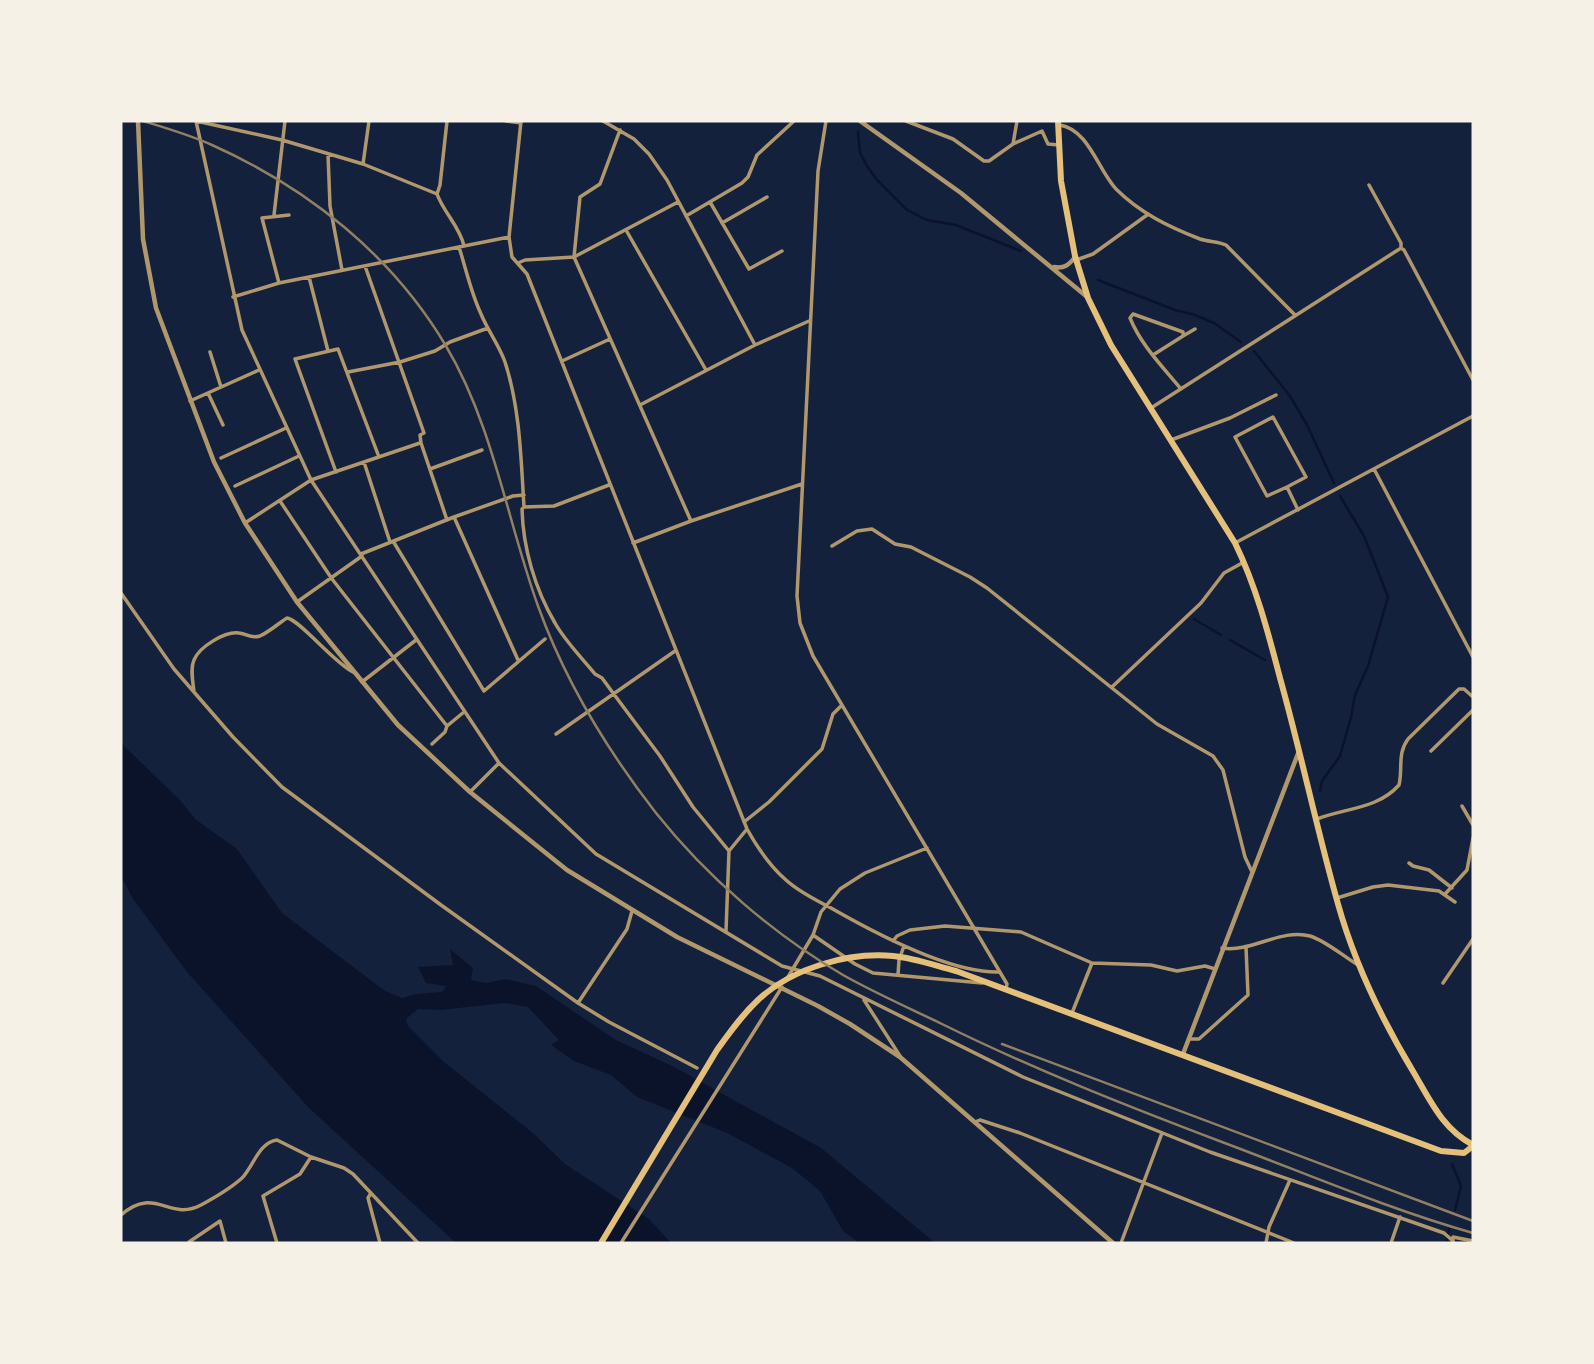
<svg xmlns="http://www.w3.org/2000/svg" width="1594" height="1364" font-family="'Nunito Sans',sans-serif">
<rect width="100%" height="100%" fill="#14213d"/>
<path fill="#0b132b" d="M121,740L124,746L180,800L195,819L237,849L282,913L385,991L402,998L417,994L442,992L446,986L426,983L418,967L453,965L450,949L473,968L471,980L486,983L506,979L536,986L616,1040L672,1066L821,1148L935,1243H859L843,1231L820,1191L792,1168L727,1133L637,1097L611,1075L574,1061L551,1045L559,1040L528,1007L505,1003L440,1010L418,1009L406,1019L408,1026L444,1062L534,1134L565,1164L649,1219L671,1243H456L308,1107L187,972L133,899L121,876Z"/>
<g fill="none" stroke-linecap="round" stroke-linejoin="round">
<path stroke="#0b132b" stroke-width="2.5" d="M858,132L860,153L867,166L877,180L907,210L927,220L956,225L1021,251
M1098,280L1175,310L1195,315L1214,323L1241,342
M1254,351L1290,396L1307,425L1334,483
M1194,619L1221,635
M1230,640L1265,660
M1320,791L1322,781L1340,756L1351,717L1355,695L1368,666L1388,597L1364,536L1340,496
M1452,1164L1461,1186L1455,1210
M1446,1243L1449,1229"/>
<path stroke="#b1986c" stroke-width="3.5" d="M196,121L242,330L311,480L499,763L596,854L782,966L820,976L1023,1077L1210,1152L1444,1233L1453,1241
M196,121L282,140L363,164L437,194C444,213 460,227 464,246L459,247C466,269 471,293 481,314C488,331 499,345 505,362C520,408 521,459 524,507L522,509C523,548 535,589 555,623C565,641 582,658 595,674L602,678L613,693L660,756L693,807L729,851
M506,121L521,123
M521,121L509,237L512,257L527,274L747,829C757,847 770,866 786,880C799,892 816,900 831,908C873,932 951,974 1000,972
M603,121L634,139L649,154L667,180L755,345
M826,121L818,171L797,596L800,623L813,656L1007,984L1006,989
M906,121L953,139L984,161H989L1013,144L1042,131L1048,144L1059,145
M1060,125C1089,130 1098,170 1116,189C1140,213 1169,227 1200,239C1209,242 1218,241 1226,245L1295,315
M620,130L600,184L580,197L574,257L691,521
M1013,144L1017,121
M328,154L330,206L342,270
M363,164L369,121
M1369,185L1401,243V248L1404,250L1473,380
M437,194L440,185L447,121
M710,202L749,269L782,251
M274,215L285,121
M686,216L742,183L748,177L757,155L794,121
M722,223L767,197
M626,230L706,370
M464,246L509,237
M1076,260L1093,254L1147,215
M518,263L525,260L574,257L678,202
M365,266L424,433L420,435L421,443L447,520
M309,277L328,351
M279,283L262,218L289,215
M233,297L279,283L459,247
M1183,336L1195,329
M210,352L221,387
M1153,355L1183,336V332L1133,314L1130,318C1141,345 1162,366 1181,389
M562,361L610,339
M348,372L400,362L435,351L450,342L488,328
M208,393L223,425
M190,401L259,370
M640,405L755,345L809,321
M1151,408L1401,248
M1171,440L1230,418L1276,395
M221,458L286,428
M364,462L390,542
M430,469L482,450
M1374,469L1473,657
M336,472L295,359L338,349L379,457
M235,486L299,456
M1287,487L1306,477L1273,417L1235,437L1267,496L1287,487L1298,510
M280,501L332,579L447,726L464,712
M524,507L554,506L609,485
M454,517L518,660
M245,523L311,480L420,443
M393,541L484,691L545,639
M633,543L691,521L802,484
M1235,543L1473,416
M832,546L857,531L872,529L895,544L911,547L970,577L987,588L1157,724L1213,756L1223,770L1245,857L1252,872
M361,554L454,517L513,496L524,495
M121,593L174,669L233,737L282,787L441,905L578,1003L609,1022L697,1068
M297,602L362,556
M362,682L416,640
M1112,687L1201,603L1224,573L1244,562
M194,692C193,682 190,669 194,660C199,647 225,631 239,633C248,634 250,639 260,636C269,632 279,623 287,618C299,619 333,662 353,672
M556,734L675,651
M432,744L445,732L447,726
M1431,751L1473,710
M470,792L499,763
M1462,806L1473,825
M1317,819C1345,808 1378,809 1399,785C1403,768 1397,754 1408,739L1459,689H1464L1473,697
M744,822L769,802L822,749L833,714L842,705
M1409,863L1413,866L1429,870L1452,888
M1446,893L1467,870L1473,838
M1337,898L1373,887L1388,885L1439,891L1455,902
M726,931L729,851L747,829
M813,935L855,964L873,973L982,983
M893,941L897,936L910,930L945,926L1021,932L1092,963L1151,965L1177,971L1205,966L1215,969
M1222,948C1251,953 1281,928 1310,936C1326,941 1343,956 1358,965
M898,975L899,960L904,946
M788,977L813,935L821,912L840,889L865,873L927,848
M1443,983L1473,939
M864,1000L900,1056
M578,1003L627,929L632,911
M1072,1013L1092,963
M1189,1039H1199L1248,995L1246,947
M975,1122L980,1120L1020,1133L1294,1243
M371,1193L368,1198L380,1243
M121,1215C155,1185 169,1222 201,1205C214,1198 231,1188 242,1178C253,1167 259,1142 277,1140L311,1157L344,1168L353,1174L418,1243
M189,1242L220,1221L226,1243
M277,1243L263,1196L300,1174L311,1157
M621,1243L782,987
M1121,1243L1162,1133
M1266,1243L1269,1227L1290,1180
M1391,1243L1400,1217
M1453,1243V1237L1473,1241"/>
<path stroke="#b1986c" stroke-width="4.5" d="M138,121L143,239L156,308L214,462L245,523L297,602L398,725L470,792L567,870L677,937L818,1006L850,1024L900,1057L1113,1243
M860,121L961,193L1086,296
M1054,267C1064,269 1069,265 1075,257
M1183,1054L1299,751"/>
<path stroke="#e5c07b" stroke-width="6" d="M601,1243L717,1050C730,1032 742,1015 758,1000C792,968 848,952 893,956C915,958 936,966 956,971L1441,1151L1464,1153L1473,1146"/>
<path stroke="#e5c07b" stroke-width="6" d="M1058,121L1061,181L1075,256L1088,298L1111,345L1235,543C1256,586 1268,632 1280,678C1301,753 1317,830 1338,904C1355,965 1382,1020 1414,1073C1431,1102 1443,1129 1473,1145"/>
<path stroke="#918062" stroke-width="2.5" d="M143,121C166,128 190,135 212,145C308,188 392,255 446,346C493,425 507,520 538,606C565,681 607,750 656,813C707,877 773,934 843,975C875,993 909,1008 942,1024C1033,1069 1127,1106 1222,1142C1305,1173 1388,1209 1473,1233
M1002,1044L1473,1221"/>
</g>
<rect width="1594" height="1364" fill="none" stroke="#f6f1e7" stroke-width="245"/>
</svg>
